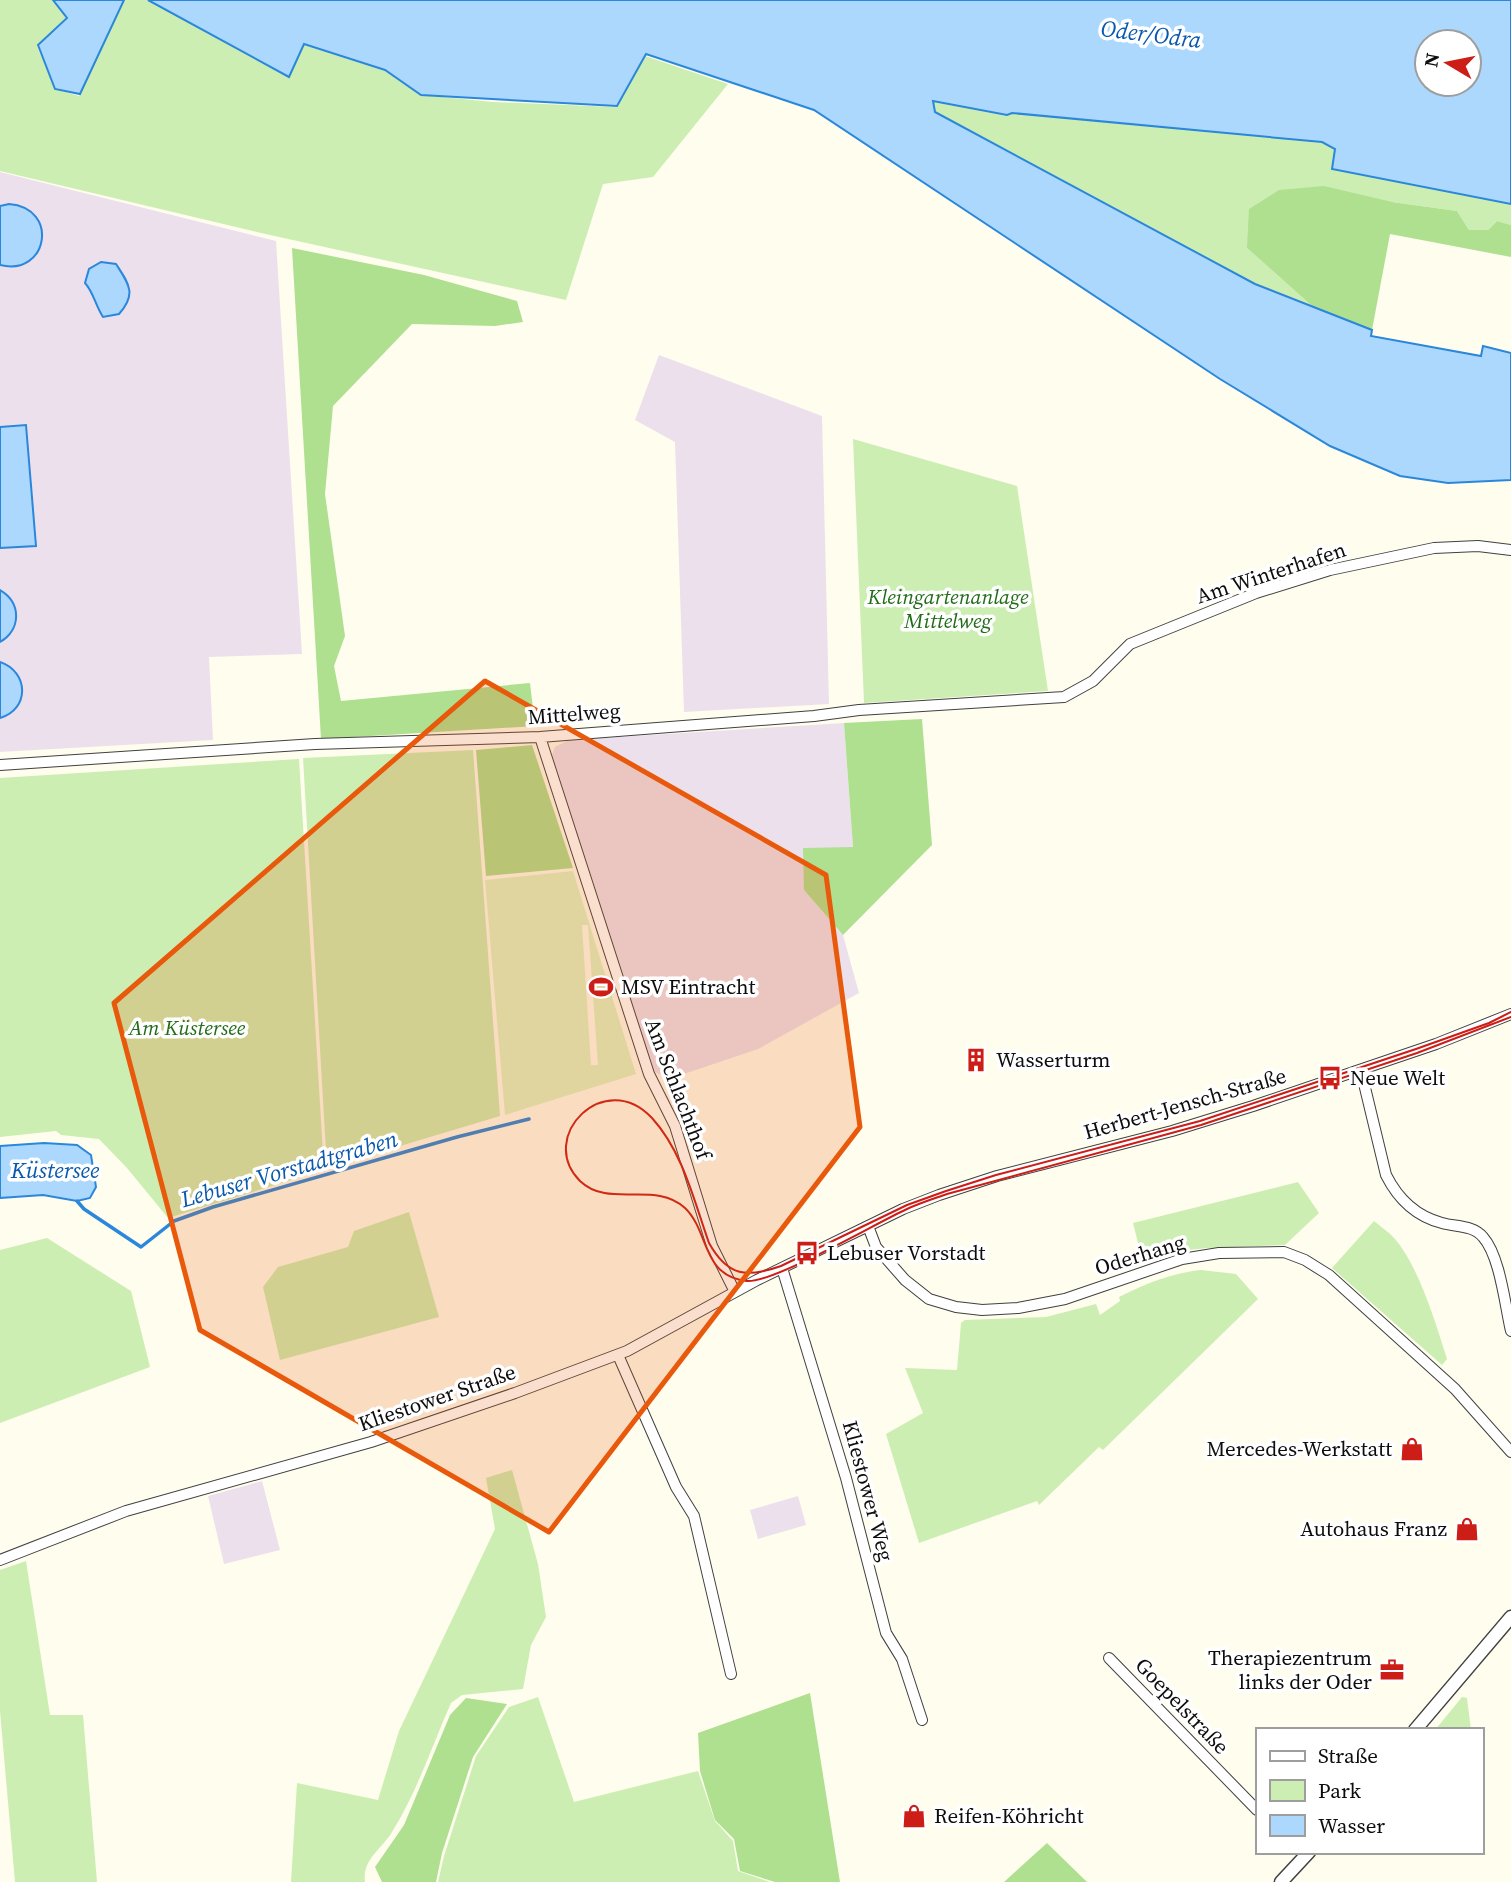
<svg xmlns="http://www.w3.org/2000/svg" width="1511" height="1882" font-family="'Source Serif 4',serif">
<rect width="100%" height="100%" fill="#fffdee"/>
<path fill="#ede0ed" d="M0,172L276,241L302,654L209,657L213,740L0,752Z
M659,355L822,416L829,704L684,712L675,442L635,420Z
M844,723L853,847L804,890L843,935L859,993L758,1049L669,1079L653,1071L552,755L555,747L569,740Z
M262,1481L280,1550L224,1564L208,1496Z
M798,1496L806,1525L758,1539L750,1510Z"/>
<path fill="#cdeeb3" d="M0,0H52L67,18L37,46L55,89L79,96L124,0H148L289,77L304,45L385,71L421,95L493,102L616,107L645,56L728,84L653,177L603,184L566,300L270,235L0,171Z
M933,101L1007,115L1012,113L1322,142L1335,149L1332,169L1511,204V225L1497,221L1488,230H1469L1457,211L1392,202L1247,248L1312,306L1255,284L934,112Z
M853,439L1017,486L1048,691L864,703Z
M473,750L500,1116L327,1168L303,758Z
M299,759L324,1170L168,1218L127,1168L99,1139L61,1135L56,1131L0,1137V778Z
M1298,1182L1319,1213L1285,1245L1207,1248L1179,1251L1143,1263L1133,1223Z
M409,1212L439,1317L280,1360L263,1287L278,1267L348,1247L354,1231Z
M1374,1221C1381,1227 1389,1232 1395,1239C1419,1267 1436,1324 1447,1359L1442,1365L1332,1268Z
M47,1238L131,1291L150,1367L0,1423V1250Z
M1201,1270L1236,1274L1258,1299L1103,1450L1099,1447L1039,1505L1037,1501L919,1543L886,1434L923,1413L905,1368L957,1370L961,1323L965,1320L1046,1317L1096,1304L1100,1315L1120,1301L1119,1297C1145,1284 1171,1273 1201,1270Z
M512,1470L538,1564L546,1617L531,1645L523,1689L462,1695L451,1703C432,1746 417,1792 392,1832C382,1849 362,1859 365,1882H291L297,1783L378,1800L399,1731L495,1529L486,1478Z
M26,1561L50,1715H83L97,1882H15L0,1711V1570Z
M538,1697L574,1802L698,1771L715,1821L733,1841L738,1871L770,1882H438L444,1856L476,1756L509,1707Z
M1462,1697L1467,1698L1471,1730H1435Z"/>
<path fill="#aee090" d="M1324,186L1392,202L1457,211L1469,230H1488L1497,221L1511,225V257L1390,234L1372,330L1312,306L1247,248L1249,209L1279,190Z
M292,248L424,275L517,301L523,322L495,326L412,324L333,406L325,494L345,636L334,666L341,701L530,683L535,726L321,739Z
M922,719L932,845L843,935L804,890L803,848L853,847L844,723Z
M532,745L573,868L486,876L476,750Z
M810,1693L840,1882H775L740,1871L734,1839L715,1820L700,1771L698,1733Z
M466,1698L507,1704L473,1757L442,1853L436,1882H382L375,1867L404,1825L450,1715Z
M1047,1843L1087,1882H1004Z"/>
<path fill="#e0f4c5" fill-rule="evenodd" d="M573,871L636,1074L505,1115L485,880ZM582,925H588L598,1065H591Z"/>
<path fill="#acd8fd" stroke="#2b87db" stroke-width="2" fill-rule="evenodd" d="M53,0H124L80,94L55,89L38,45L67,18Z
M148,0H1511V204L1332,169L1335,149L1322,142L1012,113L1007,115L933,101L935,112L1255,284L1372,330L1371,336L1481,356L1483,346L1511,353V480L1448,483L1400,476L1330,446L1220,379L814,110L646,54L617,106L421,95L385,70L304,44L289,77ZM1427,42H1469V84H1427Z
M9,204C60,208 48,277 0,265V206Z
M101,262L116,264C129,284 137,294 119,314L103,317C95,305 94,293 85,283L89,269Z
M26,425L36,546L0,548V427Z
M0,590C22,603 21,630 0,642Z
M0,662C29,672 30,709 0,718Z
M44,1143L77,1145L91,1155L96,1187L90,1198L77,1201L43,1195L0,1198V1146Z"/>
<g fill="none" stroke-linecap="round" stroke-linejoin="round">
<path stroke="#2b87db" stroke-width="3.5" d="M77,1201L84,1209L141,1247L174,1221L213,1207L457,1137L529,1119"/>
<g stroke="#404040" stroke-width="12">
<path id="minor" d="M540,737L649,1074L675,1126L712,1246L735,1292
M0,765L315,744L540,737L814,716L859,710L1064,697L1093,681L1130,644L1256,593L1330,570L1434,548L1478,546L1511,550
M1361,1071L1386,1175C1398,1199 1415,1216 1442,1223C1456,1227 1473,1225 1483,1237C1500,1256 1505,1305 1511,1331
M868,1226L876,1247L905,1280L929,1299L956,1307L982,1310L1018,1308L1065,1299L1182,1259L1219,1253L1284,1252L1305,1260L1329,1275L1455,1389L1511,1452
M782,1268L846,1478L886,1633L902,1659L922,1720
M618,1355L676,1487L694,1516L731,1674
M0,1560L126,1511L371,1442L515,1393L627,1351L757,1280L903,1209L939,1195L997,1176L1172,1131L1253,1106L1436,1044L1511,1014
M1109,1658L1257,1810"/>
</g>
<g stroke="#404040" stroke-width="15">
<path id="tertiary" d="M1415,1730L1511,1617
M1281,1882L1309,1852"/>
</g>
<use href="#minor" stroke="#fff" stroke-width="10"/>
<use href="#tertiary" stroke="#fff" stroke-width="12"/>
<path stroke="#cc1d17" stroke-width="2" d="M1511,1012L1489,1023L1416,1049L1200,1121L996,1175L946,1191L907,1205L781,1266C747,1278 728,1277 709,1243C694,1201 683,1152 652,1118C605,1067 536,1137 580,1181C609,1209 655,1180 685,1208C710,1232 701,1276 747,1281C774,1283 876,1223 907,1209C920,1203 933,1199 947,1194L1201,1125L1417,1053L1511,1017"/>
</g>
<path fill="#e8590c" fill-opacity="0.2" stroke="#e8590c" stroke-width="5" stroke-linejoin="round" d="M485,681L826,875L860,1127L549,1532L200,1330L114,1003Z"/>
<defs>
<g id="stadium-bare" transform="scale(1.89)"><path d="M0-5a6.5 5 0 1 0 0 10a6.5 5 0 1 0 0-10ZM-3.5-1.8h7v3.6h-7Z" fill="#cc1d17" stroke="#fff" stroke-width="2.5" paint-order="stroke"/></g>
<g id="building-bare" transform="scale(1.89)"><path d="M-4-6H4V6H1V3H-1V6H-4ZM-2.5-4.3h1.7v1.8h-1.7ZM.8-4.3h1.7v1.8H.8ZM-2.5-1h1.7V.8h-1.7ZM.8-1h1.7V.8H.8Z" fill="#cc1d17" stroke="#fff" stroke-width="2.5" paint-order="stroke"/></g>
<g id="bus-bare" transform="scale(1.89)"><path d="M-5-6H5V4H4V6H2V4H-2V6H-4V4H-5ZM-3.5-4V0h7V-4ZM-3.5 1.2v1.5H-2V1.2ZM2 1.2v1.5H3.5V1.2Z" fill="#cc1d17" stroke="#fff" stroke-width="2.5" paint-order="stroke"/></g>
<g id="shop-bare" transform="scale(1.89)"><path d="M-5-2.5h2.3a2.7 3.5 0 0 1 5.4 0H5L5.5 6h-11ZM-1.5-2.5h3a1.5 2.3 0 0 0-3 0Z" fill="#cc1d17" stroke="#fff" stroke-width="2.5" paint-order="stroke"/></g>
<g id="office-bare" transform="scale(1.89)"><path d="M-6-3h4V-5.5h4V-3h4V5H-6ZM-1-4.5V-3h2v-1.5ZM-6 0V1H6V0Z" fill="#cc1d17" stroke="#fff" stroke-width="2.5" paint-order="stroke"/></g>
</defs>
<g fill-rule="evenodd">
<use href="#stadium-bare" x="601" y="987"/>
<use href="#building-bare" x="976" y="1060"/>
<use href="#bus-bare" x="1330" y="1078"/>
<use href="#bus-bare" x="807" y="1253"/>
<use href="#shop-bare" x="1412" y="1449"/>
<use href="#shop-bare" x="1467" y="1529"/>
<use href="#office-bare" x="1392" y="1670"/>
<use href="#shop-bare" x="914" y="1816"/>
</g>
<g text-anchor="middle" stroke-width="7" stroke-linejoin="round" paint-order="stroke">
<g font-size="21" fill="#0d0d0d" stroke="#fff">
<text transform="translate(1271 573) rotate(-18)" y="7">Am Winterhafen</text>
<text transform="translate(574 714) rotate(-4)" y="7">Mittelweg</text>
<text transform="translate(678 1089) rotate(69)" y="7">Am Schlachthof</text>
<text transform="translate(1185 1104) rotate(-16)" y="7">Herbert-Jensch-Straße</text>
<text transform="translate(1140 1255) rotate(-17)" y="7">Oderhang</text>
<text transform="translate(437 1398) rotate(-19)" y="7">Kliestower Straße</text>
<text transform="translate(868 1491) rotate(75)" y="7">Kliestower Weg</text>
<text transform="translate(1182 1706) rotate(46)" y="7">Goepelstraße</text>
</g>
<g font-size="21" font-style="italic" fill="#216c17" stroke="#fff">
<text x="948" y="604">Kleingartenanlage<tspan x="948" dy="24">Mittelweg</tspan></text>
<text x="187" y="1035">Am Küstersee</text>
</g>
<g font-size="21" fill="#0d0d0d" stroke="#fff" text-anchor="start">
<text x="621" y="994">MSV Eintracht</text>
<text x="996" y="1067">Wasserturm</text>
<text x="1350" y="1085">Neue Welt</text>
<text x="827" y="1260">Lebuser Vorstadt</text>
<text x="1392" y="1456" text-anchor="end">Mercedes-Werkstatt</text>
<text x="1447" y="1536" text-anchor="end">Autohaus Franz</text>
<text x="1372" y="1665" text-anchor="end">Therapiezentrum<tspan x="1372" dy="24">links der Oder</tspan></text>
<text x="934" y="1823">Reifen-Köhricht</text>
</g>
<g font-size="23" font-style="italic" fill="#0958ac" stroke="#fff">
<text transform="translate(1151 34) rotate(7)" y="8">Oder/Odra</text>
<text transform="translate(289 1169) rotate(-16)" y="8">Lebuser Vorstadtgraben</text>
<text x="55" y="1178">Küstersee</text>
</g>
</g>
<rect x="1256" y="1728" width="228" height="126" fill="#ffffff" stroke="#9e9e9e" stroke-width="2"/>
<rect x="1270" y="1751" width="35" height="10" fill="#ffffff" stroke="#9e9e9e" stroke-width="2"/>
<text x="1318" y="1763" font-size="21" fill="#0d0d0d">Straße</text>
<rect x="1270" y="1780" width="35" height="21" fill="#cdeeb3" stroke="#9e9e9e" stroke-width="2"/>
<text x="1318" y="1798" font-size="21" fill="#0d0d0d">Park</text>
<rect x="1270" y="1815" width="35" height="21" fill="#acd8fd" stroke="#9e9e9e" stroke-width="2"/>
<text x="1318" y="1833" font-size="21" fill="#0d0d0d">Wasser</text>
<g transform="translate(1448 63) rotate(280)"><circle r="33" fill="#ffffff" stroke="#9e9e9e" stroke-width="2"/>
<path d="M0-5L12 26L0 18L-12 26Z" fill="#cc1d17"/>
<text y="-10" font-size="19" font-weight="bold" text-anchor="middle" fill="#0d0d0d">N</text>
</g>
</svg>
